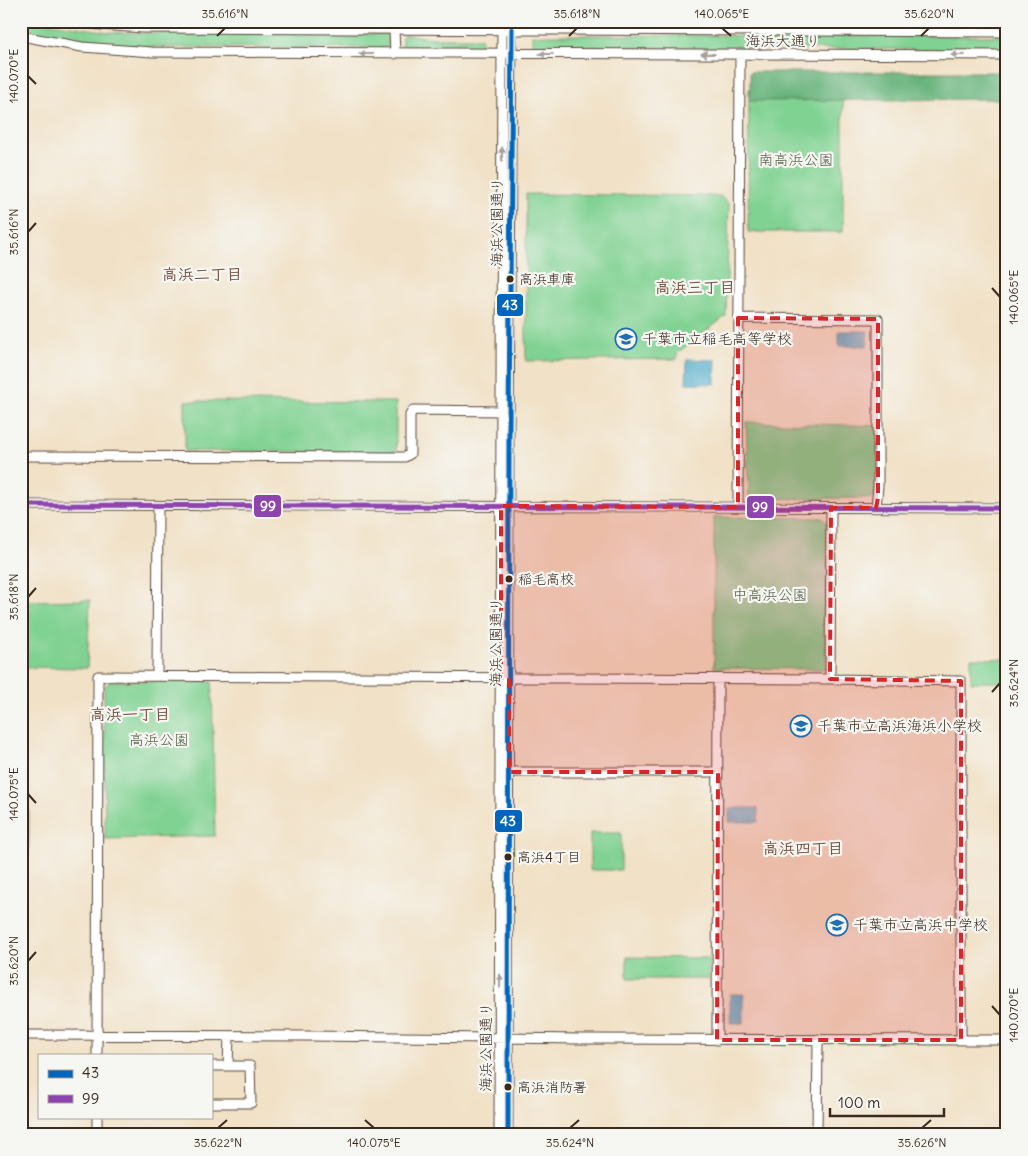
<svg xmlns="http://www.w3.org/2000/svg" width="1028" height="1156" font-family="Delius,'Klee One',sans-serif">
<rect width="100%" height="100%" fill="#f6f6f2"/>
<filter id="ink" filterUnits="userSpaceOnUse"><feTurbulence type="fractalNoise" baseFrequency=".02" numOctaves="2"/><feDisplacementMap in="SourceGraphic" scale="10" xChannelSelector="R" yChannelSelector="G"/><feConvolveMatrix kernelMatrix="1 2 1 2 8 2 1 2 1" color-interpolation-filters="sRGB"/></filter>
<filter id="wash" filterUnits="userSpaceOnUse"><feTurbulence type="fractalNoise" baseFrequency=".0096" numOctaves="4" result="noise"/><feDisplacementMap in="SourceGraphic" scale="20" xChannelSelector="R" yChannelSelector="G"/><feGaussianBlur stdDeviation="1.12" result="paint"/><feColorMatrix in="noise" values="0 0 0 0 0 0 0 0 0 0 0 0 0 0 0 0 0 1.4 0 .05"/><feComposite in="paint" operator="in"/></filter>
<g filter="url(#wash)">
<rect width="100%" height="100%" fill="#f1e1c6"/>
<path fill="#80d292" stroke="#5e7e58" d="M21,21H38L109,32L140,33L386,34L388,36V46L386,48L151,47L87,44L21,31Z
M404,34L432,38H481V48H404L402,46V36Z
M532,35L1007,36V50L606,48L571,45H532Z
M749,89H843V232H748Z
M526,194L720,196L729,204L726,316L677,353V359L526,361Z
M185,401L396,402V452L185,451Z
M746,422L883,426L878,498L749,499Z
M714,517L822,518L827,522L826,669L714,668Z
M90,600L87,668L21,667V601Z
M971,658L1007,659V682H971Z
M110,681L212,682L215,836L105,839L104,688Z
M21,795H29V855H21Z
M590,833H621V870H590Z
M627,957L709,958L708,979H627Z"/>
<path fill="#68b47c" stroke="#526f4d" d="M750,72H1007V99L750,101Z"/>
<path fill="#47a8c7" stroke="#416972" d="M839,331H868L867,346H839Z
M687,359L716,360L715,384L686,383Z
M729,808H758V822H729Z
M730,994H744V1023H730Z"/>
</g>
<g filter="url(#ink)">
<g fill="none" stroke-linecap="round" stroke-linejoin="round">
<g stroke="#564537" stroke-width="11">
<path id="minor" d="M70,21L100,25L143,28L1007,32
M394,29L395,54
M21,36L82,47L152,52L1007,55
M738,318L878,319V486L876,508
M21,456L405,457L410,454V415L413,410L502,411
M21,505L1007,508
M738,507L740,54
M157,676L158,506
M830,679L831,508
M509,772H718
M21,1035L308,1036L582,1039L1007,1040
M717,1040L718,679
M97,1055L98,676L830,679L961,681V1040
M211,1066H250L251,1103H211
M228,1066L229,1036
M97,1135V1117
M499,1135L502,29
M508,1135L509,426L512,29
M817,1135L818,1039"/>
</g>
<use href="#minor" stroke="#fff" stroke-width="9"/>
<g stroke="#f6f6f2" stroke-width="9">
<path id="bus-1" d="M508,1135L509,426L512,29"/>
</g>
<g stroke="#f6f6f2" stroke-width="9">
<path id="bus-2" d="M21,505L1007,508"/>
</g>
<use href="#bus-1" stroke="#0065bd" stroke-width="5"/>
<use href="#bus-2" stroke="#8e44ad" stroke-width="5"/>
</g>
<defs><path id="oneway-solid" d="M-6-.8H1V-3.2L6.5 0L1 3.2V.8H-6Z" transform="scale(1.25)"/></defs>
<g fill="#a79f9a">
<use href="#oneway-solid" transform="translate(366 54) rotate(-180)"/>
<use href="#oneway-solid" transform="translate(546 54) rotate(-180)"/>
<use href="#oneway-solid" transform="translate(708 54) rotate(-180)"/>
<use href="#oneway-solid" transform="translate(958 55) rotate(-180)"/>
<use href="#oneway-solid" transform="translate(502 154) rotate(-90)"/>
<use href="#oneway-solid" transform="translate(500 981) rotate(-90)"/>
</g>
</g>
<path fill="#d62828" fill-opacity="0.2" stroke="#d62828" stroke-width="4" stroke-dasharray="10 6" stroke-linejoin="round" d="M738,318L878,319V498L876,508H831L830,679L961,681V1040H717L718,772H509V678H501V506L738,507Z"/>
<path fill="none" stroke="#3b2a1e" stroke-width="2" d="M722,28L731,36M217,36L225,28M569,36L577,28M921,36L929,28M28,76L36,84M28,232L36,223M992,288L1000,297M28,597L36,588M992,692L1000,683M28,794L36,803M28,961L36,952M992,1006L1000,1015M365,1120L374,1128M218,1128L227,1120M570,1128L579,1120M922,1128L931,1120"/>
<defs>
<g id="school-ring" transform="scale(1.125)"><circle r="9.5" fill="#f6f6f2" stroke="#1f6fb2" stroke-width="1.5"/><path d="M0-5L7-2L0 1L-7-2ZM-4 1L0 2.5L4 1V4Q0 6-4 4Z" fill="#1f6fb2"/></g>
</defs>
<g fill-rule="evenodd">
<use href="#school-ring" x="626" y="339"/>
<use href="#school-ring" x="801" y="726"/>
<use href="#school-ring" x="837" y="925"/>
</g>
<g fill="#3b2a1e" stroke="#f6f6f2" stroke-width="2">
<circle cx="510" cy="279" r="4.5"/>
<circle cx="509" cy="579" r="4.5"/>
<circle cx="508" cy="857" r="4.5"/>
<circle cx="508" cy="1087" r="4.5"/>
</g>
<g text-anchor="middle" stroke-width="4.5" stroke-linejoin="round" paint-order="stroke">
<g font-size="14" fill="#3b2a1e" stroke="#f6f6f2" text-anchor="start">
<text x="519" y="284">高浜車庫</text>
<text x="518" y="584">稲毛高校</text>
<text x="517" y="862">高浜4丁目</text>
<text x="517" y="1092">高浜消防署</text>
</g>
<g font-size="15" fill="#3b2a1e" stroke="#f6f6f2">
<text x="783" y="46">海浜大通り</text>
<text transform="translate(497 222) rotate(-90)" y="5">海浜公園通り</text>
<text transform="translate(496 642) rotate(-90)" y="5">海浜公園通り</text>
<text transform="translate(486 1047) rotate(-90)" y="5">海浜公園通り</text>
</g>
<g font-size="15" fill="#505c41" stroke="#f6f6f2">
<text x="796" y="165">南高浜公園</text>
<text x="770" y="600">中高浜公園</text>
<text x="159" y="745">高浜公園</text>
</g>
<g font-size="15" fill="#3b2a1e" stroke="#f6f6f2" text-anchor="start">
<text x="642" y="344">千葉市立稲毛高等学校</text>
<text x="817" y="731">千葉市立高浜海浜小学校</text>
<text x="853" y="930">千葉市立高浜中学校</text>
</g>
<g font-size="16" font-weight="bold" fill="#75503f" stroke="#f6f6f2">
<text x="202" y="280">高浜二丁目</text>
<text x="695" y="293">高浜三丁目</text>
<text x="130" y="720">高浜一丁目</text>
<text x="803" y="854">高浜四丁目</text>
</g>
</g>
<g stroke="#f6f6f2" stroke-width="2">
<rect x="496" y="293" width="28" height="24" rx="5" fill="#0065bd"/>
<rect x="253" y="494" width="29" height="24" rx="5" fill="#8e44ad"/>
<rect x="746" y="495" width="29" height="24" rx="5" fill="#8e44ad"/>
<rect x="494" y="809" width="29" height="24" rx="5" fill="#0065bd"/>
</g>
<g font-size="14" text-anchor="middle" font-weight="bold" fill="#fff">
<text x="510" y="310">43</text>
<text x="268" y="511">99</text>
<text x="760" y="512">99</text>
<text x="508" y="826">43</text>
</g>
<rect width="1028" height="1156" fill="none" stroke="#f6f6f2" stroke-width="55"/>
<rect x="38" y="1054" width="175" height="65" fill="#f6f6f2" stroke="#aba49d"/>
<rect x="48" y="1070" width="25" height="8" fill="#0065bd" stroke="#aba49d"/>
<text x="82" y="1078" font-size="15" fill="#3b2a1e">43</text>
<rect x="48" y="1095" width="25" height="8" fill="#8e44ad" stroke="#aba49d"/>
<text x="82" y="1104" font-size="15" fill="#3b2a1e">99</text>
<path d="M830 1108v8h114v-8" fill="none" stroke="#3b2a1e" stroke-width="2.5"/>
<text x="838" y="1108" font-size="15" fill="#3b2a1e" stroke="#f6f6f2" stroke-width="4" paint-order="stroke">100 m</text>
<rect x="28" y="28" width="972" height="1100" fill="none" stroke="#3b2a1e" stroke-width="2"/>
<g font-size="12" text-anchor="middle" fill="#3b2a1e">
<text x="225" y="18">35.616°N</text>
<text x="577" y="18">35.618°N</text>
<text x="722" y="18">140.065°E</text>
<text x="929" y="18">35.620°N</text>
<text transform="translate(14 76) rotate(-90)" y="4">140.070°E</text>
<text transform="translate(14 232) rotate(-90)" y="4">35.616°N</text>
<text transform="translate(1014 297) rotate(-90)" y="4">140.065°E</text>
<text transform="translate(14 597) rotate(-90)" y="4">35.618°N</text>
<text transform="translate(1014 683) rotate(-90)" y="4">35.624°N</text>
<text transform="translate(14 794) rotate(-90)" y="4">140.075°E</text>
<text transform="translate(14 961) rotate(-90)" y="4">35.620°N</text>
<text transform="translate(1014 1015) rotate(-90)" y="4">140.070°E</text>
<text x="218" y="1147">35.622°N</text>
<text x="374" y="1147">140.075°E</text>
<text x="570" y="1147">35.624°N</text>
<text x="922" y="1147">35.626°N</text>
</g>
</svg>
